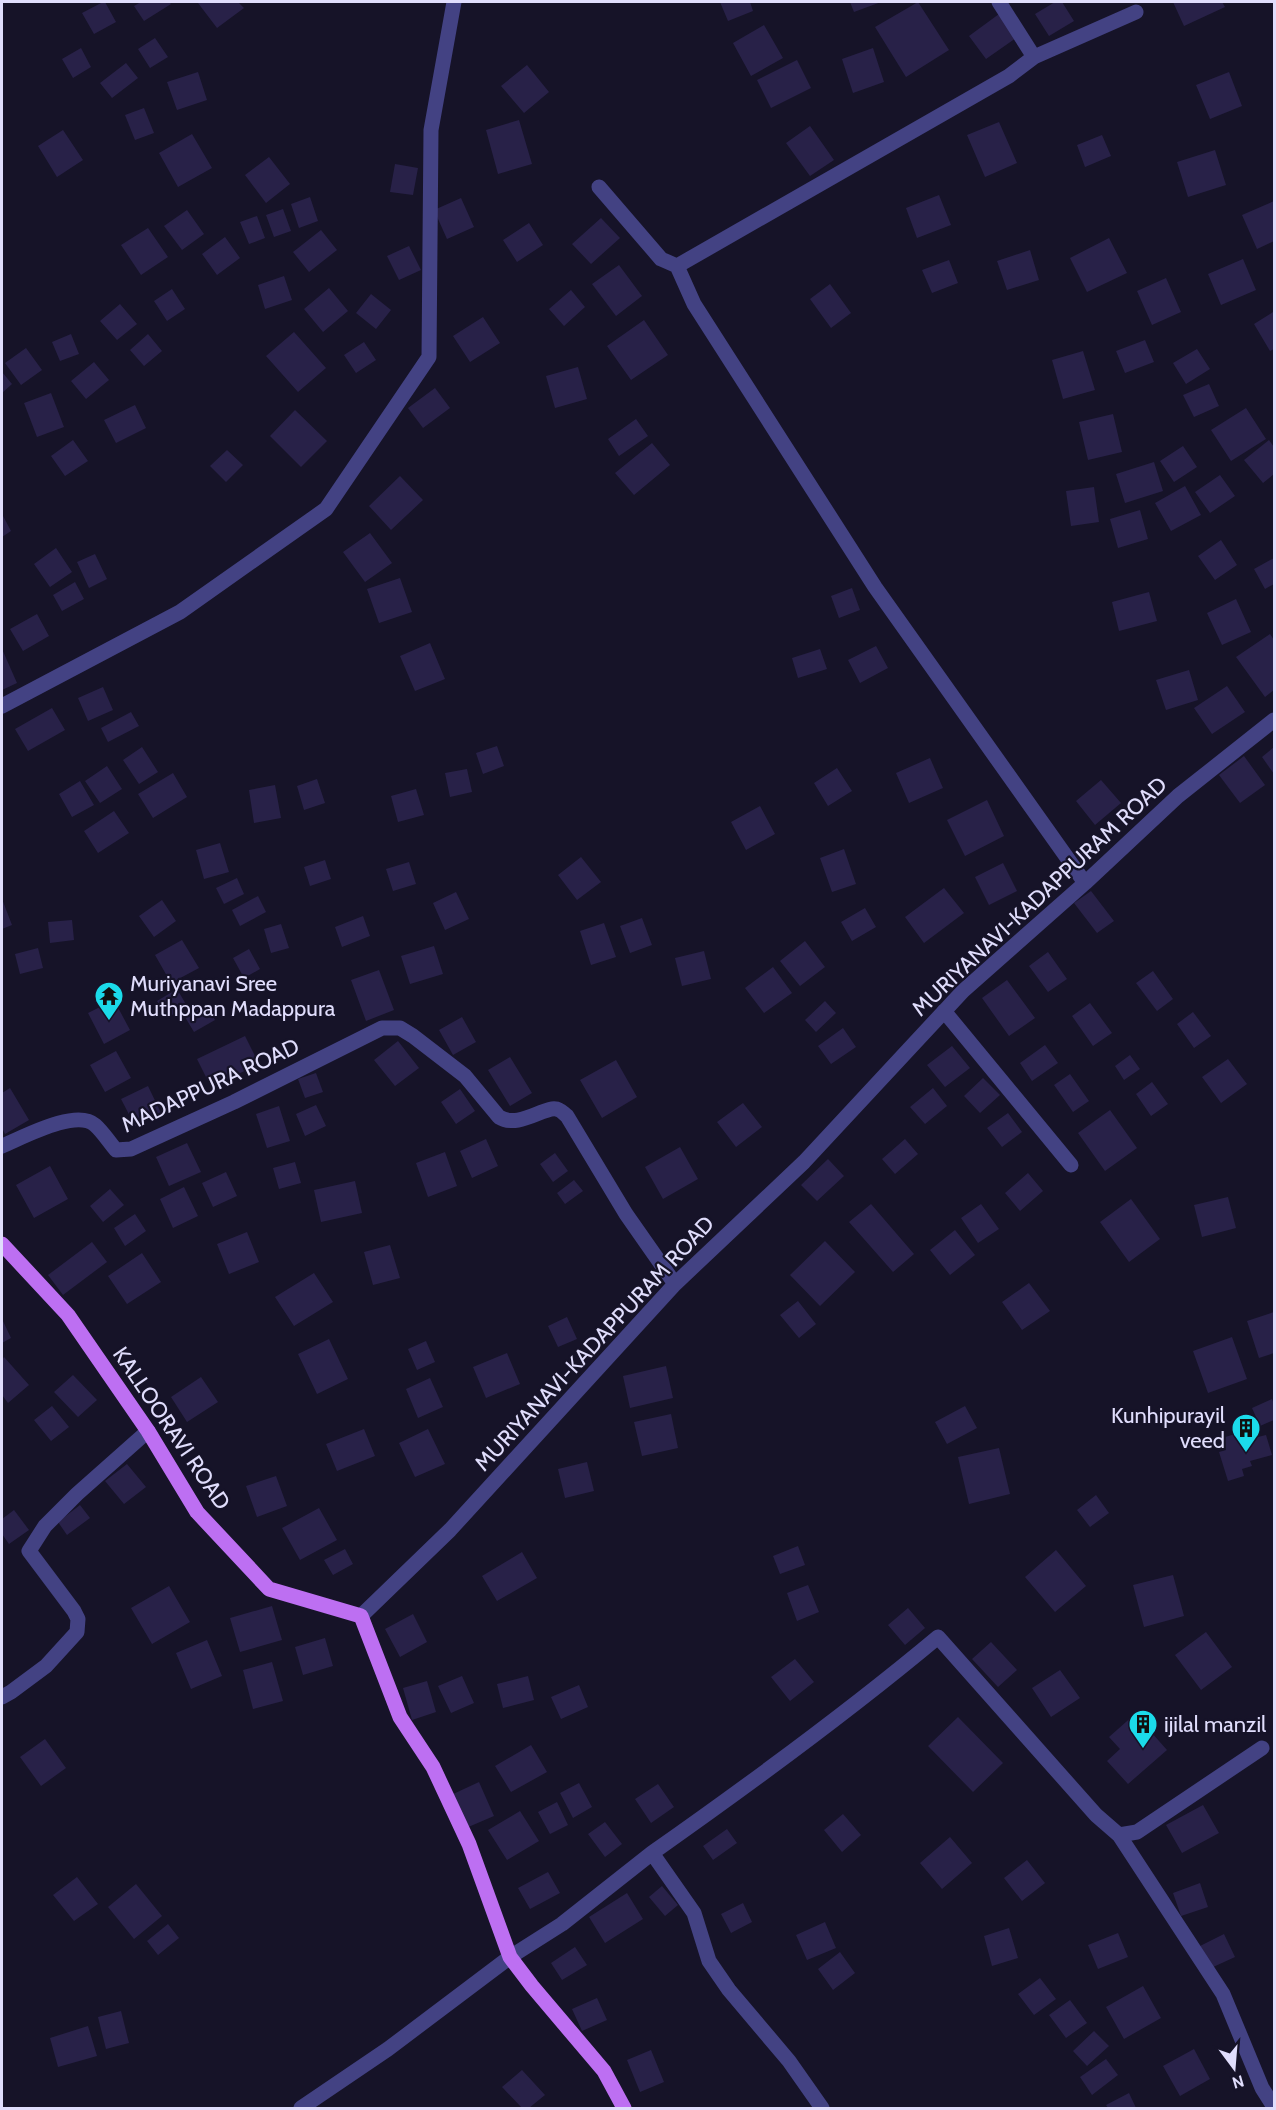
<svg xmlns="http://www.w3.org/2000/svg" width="1276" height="2110" font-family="Cabin,sans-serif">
<rect width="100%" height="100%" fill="#161328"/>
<path fill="#282148" d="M103,2H105L116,22L94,34L82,13Z
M141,2H169L171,4L144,21L134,6Z
M200,2H238L244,8L217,28L198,3Z
M720,2H750L753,11L728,21Z
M850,2H881L854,12Z
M918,2L949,50L906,77L875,27Z
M1055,2H1062L1074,21L1049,36L1035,14Z
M1173,2H1222L1225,7L1184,26Z
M999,14L1016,38L986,59L969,36Z
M764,25L783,58L751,76L733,43Z
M155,38L168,57L150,68L138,49Z
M81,48L91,67L73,78L62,59Z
M873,48L884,82L853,93L842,59Z
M797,60L811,88L771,108L757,80Z
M126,63L138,78L112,98L100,83Z
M527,65L549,92L524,113L501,86Z
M198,72L207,100L177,110L167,82Z
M1229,72L1242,106L1210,119L1196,85Z
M144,108L154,133L135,140L125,115Z
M519,120L532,164L498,174L486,130Z
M999,122L1017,163L985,177L967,135Z
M810,126L834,160L810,176L786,143Z
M63,130L83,160L57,177L38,146Z
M192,134L212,168L178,187L159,153Z
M1102,135L1111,156L1085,167L1077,145Z
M1215,150L1226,185L1188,197L1177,162Z
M269,157L290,184L266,203L245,175Z
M395,164L418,168L413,195L390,192Z
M939,195L951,225L917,238L906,208Z
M310,197L318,221L299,228L291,204Z
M461,198L474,227L447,239L434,210Z
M1274,201V241L1257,249L1242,215Z
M283,209L291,231L274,237L266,215Z
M187,210L204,234L182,250L164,226Z
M257,216L265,238L249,244L240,222Z
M601,218L620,238L591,264L572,244Z
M529,223L543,245L517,262L503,240Z
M148,228L168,257L141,275L121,245Z
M321,230L337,250L309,272L293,252Z
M225,237L240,258L217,275L202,254Z
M1109,238L1127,273L1087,292L1070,258Z
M409,246L421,270L399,280L387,256Z
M1030,250L1039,280L1007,290L997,261Z
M1243,259L1256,290L1221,305L1208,274Z
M949,260L958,283L932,293L922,270Z
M619,265L642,296L616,316L592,284Z
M284,276L292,300L265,309L258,285Z
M1166,278L1181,312L1152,325L1137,291Z
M830,284L851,313L831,328L810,299Z
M329,288L348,311L323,332L304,309Z
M172,289L185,309L167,321L154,301Z
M571,290L585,307L564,326L549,309Z
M371,294L391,310L376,329L356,313Z
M120,304L137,324L117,340L100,321Z
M1273,312L1274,349L1270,351L1254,324Z
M483,317L500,343L470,362L453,336Z
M644,320L668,355L631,380L607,346Z
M294,332L326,368L298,392L266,356Z
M71,334L79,354L60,361L52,342Z
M148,334L162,351L144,366L130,350Z
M1145,340L1154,362L1125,373L1116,351Z
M364,342L376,360L356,373L344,355Z
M26,348L42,370L21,385L5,363Z
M1197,349L1210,369L1186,384L1173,363Z
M1083,351L1095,390L1063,399L1052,360Z
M94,362L109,380L86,399L71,381Z
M578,367L587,399L555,408L546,376Z
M2,372L12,384L2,393Z
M1209,384L1219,406L1194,417L1183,395Z
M435,388L450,408L423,428L408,408Z
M51,393L64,427L37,437L24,403Z
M135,405L146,428L116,443L104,420Z
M1246,408L1266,439L1231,461L1211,430Z
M295,410L327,441L301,467L270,436Z
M1113,414L1122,452L1088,460L1079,422Z
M636,419L648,436L619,456L608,439Z
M73,440L88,461L65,476L51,456Z
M1269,440L1274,447V474L1263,483L1244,460Z
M652,443L670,465L634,495L615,473Z
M1183,446L1197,467L1174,482L1160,461Z
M227,450L243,465L226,482L210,466Z
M1154,462L1163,491L1125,503L1116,474Z
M1220,475L1235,496L1210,513L1195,492Z
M400,476L423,500L391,530L369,506Z
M1185,486L1201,515L1171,531L1155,503Z
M1094,487L1099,522L1071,526L1066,491Z
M1140,510L1148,539L1118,548L1110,519Z
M2,514L11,531L2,537Z
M370,533L392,563L365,582L343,552Z
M1221,540L1237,565L1215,580L1198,556Z
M56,548L72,572L50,587L34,564Z
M95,554L107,579L89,588L77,562Z
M1274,558V584L1265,589L1254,569Z
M400,578L412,612L379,623L367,589Z
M75,582L84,599L62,611L53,595Z
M852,588L860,610L839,618L831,596Z
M1149,592L1157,621L1119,631L1112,602Z
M1236,599L1251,632L1222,645L1207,613Z
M37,614L49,636L23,651L10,629Z
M1270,634L1274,640V690L1265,697L1236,657Z
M430,643L445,679L415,691L400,656Z
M876,646L888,668L860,683L848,660Z
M2,649L17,683L2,690Z
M820,649L827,669L798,678L792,658Z
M1189,670L1198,700L1166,710L1156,680Z
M1227,686L1245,712L1212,734L1194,708Z
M103,687L113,710L88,721L78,698Z
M52,708L65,730L28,751L15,729Z
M131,712L139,726L108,742L101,728Z
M497,746L504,766L483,774L476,753Z
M142,747L158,772L139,784L123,760Z
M1274,747V774L1262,757Z
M1244,756L1265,785L1240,803L1219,775Z
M930,758L943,788L909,803L896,773Z
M107,766L122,789L100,803L85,781Z
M837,768L852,791L828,806L814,783Z
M467,769L472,792L450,797L445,773Z
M173,773L187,797L153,818L138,794Z
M317,779L325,803L304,810L297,786Z
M1101,780L1121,803L1095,825L1076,801Z
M80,781L94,805L72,817L59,794Z
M275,785L281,818L254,823L249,790Z
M416,789L424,815L398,822L391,796Z
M987,800L1004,836L965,856L947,820Z
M760,806L775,834L746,850L731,822Z
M114,811L129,833L98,853L84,831Z
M220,843L229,872L204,879L196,850Z
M844,849L856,884L832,892L820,858Z
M581,857L601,882L577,900L558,875Z
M325,860L331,879L310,886L304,867Z
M409,862L416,884L393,891L386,869Z
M1003,863L1017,891L989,905L975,877Z
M237,878L244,894L224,904L216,888Z
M944,888L964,913L924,943L905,917Z
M1091,891L1114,921L1097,933L1074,903Z
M456,892L469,919L445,930L433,903Z
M258,896L266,912L240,926L232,910Z
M2,899L12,925L2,929Z
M162,900L176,921L154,937L139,916Z
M865,908L876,927L852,941L841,922Z
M363,916L370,936L342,947L335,927Z
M642,918L652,945L630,953L620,926Z
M72,920L74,940L50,943L48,922Z
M604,923L616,957L591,965L580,931Z
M281,924L289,948L271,953L264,929Z
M182,940L199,968L171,983L155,955Z
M805,941L825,967L800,986L780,961Z
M434,946L443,974L410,984L401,956Z
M38,948L43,968L20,974L15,954Z
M249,949L260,969L244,978L233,958Z
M704,951L711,979L682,986L675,958Z
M1048,952L1067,979L1048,992L1029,966Z
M773,967L792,993L764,1013L745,988Z
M379,970L394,1010L366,1021L351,980Z
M1153,971L1173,999L1157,1011L1136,983Z
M1007,980L1035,1018L1009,1036L982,998Z
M177,989L187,1006L167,1018L157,1001Z
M114,1000L130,1030L104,1044L88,1013Z
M825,1001L836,1013L816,1032L805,1020Z
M1090,1003L1112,1033L1093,1046L1072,1016Z
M207,1005L215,1020L194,1032L185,1017Z
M1193,1012L1211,1036L1194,1048L1177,1024Z
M462,1017L476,1042L453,1055L439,1030Z
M843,1028L856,1047L831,1064L818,1046Z
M245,1036L259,1064L211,1087L197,1059Z
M398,1041L419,1068L395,1086L374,1060Z
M1045,1045L1058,1063L1032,1081L1020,1063Z
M952,1046L970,1068L945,1087L927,1065Z
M116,1051L131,1078L105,1092L90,1065Z
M1130,1055L1140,1069L1124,1080L1115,1066Z
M510,1057L532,1093L510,1106L488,1070Z
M1228,1059L1247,1084L1221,1103L1202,1077Z
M616,1060L637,1097L602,1118L580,1080Z
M316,1073L323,1092L305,1098L298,1079Z
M1070,1074L1089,1101L1073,1112L1054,1085Z
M983,1078L1000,1095L980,1113L964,1096Z
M1152,1082L1168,1104L1151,1116L1136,1094Z
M148,1086L161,1113L135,1126L121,1099Z
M10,1088L29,1120L5,1134L2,1128V1093Z
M933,1088L947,1106L925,1124L910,1107Z
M460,1089L475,1111L456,1124L441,1102Z
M743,1103L762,1127L736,1147L717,1122Z
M316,1105L326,1126L305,1136L296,1114Z
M279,1106L290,1141L267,1148L256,1114Z
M1110,1110L1137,1148L1105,1171L1078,1133Z
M1008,1113L1022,1132L1002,1147L987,1128Z
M486,1139L498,1166L472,1178L460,1151Z
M905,1139L918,1154L895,1174L882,1159Z
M187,1143L201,1172L169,1186L156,1157Z
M680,1147L698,1179L663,1199L645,1167Z
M445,1152L457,1186L428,1197L416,1163Z
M555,1153L568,1171L553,1182L540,1164Z
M828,1159L844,1176L817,1201L801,1185Z
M295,1162L301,1183L279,1189L273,1168Z
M50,1166L68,1199L34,1218L16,1185Z
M226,1172L237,1196L213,1207L202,1183Z
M1028,1173L1043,1191L1020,1211L1005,1193Z
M574,1180L583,1191L565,1204L557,1193Z
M355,1181L362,1213L321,1222L314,1190Z
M184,1187L198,1216L173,1228L160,1199Z
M110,1189L124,1205L103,1222L90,1206Z
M1228,1197L1236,1228L1202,1237L1194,1205Z
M1131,1199L1160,1239L1129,1262L1100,1222Z
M871,1204L914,1254L893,1272L849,1222Z
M981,1204L999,1229L978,1243L961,1218Z
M135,1214L146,1231L125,1246L114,1228Z
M955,1230L975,1255L950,1275L930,1250Z
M247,1232L259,1262L229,1274L217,1244Z
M825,1241L855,1272L820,1306L790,1275Z
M92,1242L107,1262L63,1295L48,1275Z
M390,1245L400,1278L373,1285L364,1252Z
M142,1253L161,1282L127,1304L108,1276Z
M314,1273L333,1302L294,1326L275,1297Z
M1029,1283L1050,1311L1022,1330L1002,1302Z
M798,1301L816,1324L799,1338L780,1315Z
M1274,1312V1353L1259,1358L1247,1321Z
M567,1317L577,1339L558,1347L548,1326Z
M2,1319L11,1338L2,1343Z
M1232,1337L1247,1379L1208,1393L1193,1351Z
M329,1339L348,1379L317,1394L298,1354Z
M426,1341L435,1362L417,1370L408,1349Z
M507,1353L520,1384L486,1398L473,1367Z
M4,1357L29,1385L8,1403L2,1395V1360Z
M666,1366L673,1398L630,1408L623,1376Z
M73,1375L97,1400L78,1417L54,1392Z
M201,1377L218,1402L187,1422L171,1397Z
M430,1378L443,1407L418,1418L406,1389Z
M1272,1399L1274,1404V1420L1260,1426L1252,1408Z
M52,1406L69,1427L51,1441L34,1420Z
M965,1406L977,1428L947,1444L935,1422Z
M671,1414L678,1448L642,1456L634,1422Z
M1255,1428L1258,1437L1266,1435L1272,1455L1250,1461L1252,1466L1242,1469L1244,1476L1228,1481L1219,1452L1226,1450L1222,1438Z
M364,1429L375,1456L337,1471L326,1444Z
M428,1429L445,1464L415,1477L399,1443Z
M999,1448L1010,1494L969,1504L958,1457Z
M587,1462L594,1491L565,1498L558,1469Z
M127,1464L146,1487L124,1504L105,1481Z
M276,1476L287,1506L257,1517L246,1486Z
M1096,1495L1109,1513L1090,1527L1077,1510Z
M80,1505L90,1518L67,1535L58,1522Z
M319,1508L337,1540L300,1560L282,1528Z
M14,1510L29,1530L9,1544L2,1534V1519Z
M798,1546L805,1565L780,1574L773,1556Z
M345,1549L353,1564L333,1575L324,1560Z
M1056,1550L1086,1586L1055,1612L1025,1577Z
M522,1552L537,1578L497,1601L482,1576Z
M1173,1575L1184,1616L1144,1627L1133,1585Z
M808,1585L819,1612L797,1621L787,1593Z
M169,1586L190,1622L152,1644L131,1608Z
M272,1606L282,1640L240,1652L230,1618Z
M908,1608L925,1628L905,1645L888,1625Z
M413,1614L427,1642L400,1657L385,1629Z
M1206,1632L1232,1667L1201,1690L1175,1655Z
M325,1638L333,1666L303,1675L295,1647Z
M207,1640L222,1676L191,1689L176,1653Z
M991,1642L1017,1670L998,1687L972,1659Z
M795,1659L814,1682L790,1701L771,1677Z
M272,1662L283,1701L253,1709L243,1670Z
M1060,1670L1080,1698L1051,1717L1032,1688Z
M462,1676L474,1703L451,1713L438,1686Z
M528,1676L534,1700L503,1708L497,1684Z
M427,1681L436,1712L412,1720L403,1688Z
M579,1685L588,1707L561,1719L551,1697Z
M1135,1714L1167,1750L1128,1784L1107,1761L1120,1749L1109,1737Z
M958,1717L1003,1763L973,1792L928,1746Z
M45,1739L66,1768L41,1786L20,1757Z
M531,1745L547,1772L511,1792L495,1766Z
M479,1782L494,1816L466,1828L451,1795Z
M579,1783L592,1807L573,1818L560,1793Z
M658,1784L674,1807L651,1823L635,1799Z
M557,1802L568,1825L550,1834L538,1812Z
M1203,1805L1219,1833L1182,1853L1166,1825Z
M520,1811L539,1841L507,1860L488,1830Z
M843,1814L861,1835L842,1852L824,1830Z
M605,1822L622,1844L605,1857L588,1834Z
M727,1829L737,1843L713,1860L703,1846Z
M950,1837L972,1863L942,1889L920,1863Z
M1027,1860L1045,1883L1022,1901L1004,1878Z
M548,1872L560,1893L530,1909L518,1888Z
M77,1877L98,1904L74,1921L53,1895Z
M1200,1883L1208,1907L1181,1916L1173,1893Z
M136,1884L162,1916L134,1939L108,1907Z
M662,1886L678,1905L665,1916L649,1897Z
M627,1893L643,1919L605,1943L589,1917Z
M743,1903L752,1922L731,1933L721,1914Z
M825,1922L836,1948L807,1960L796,1935Z
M168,1924L179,1938L158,1955L147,1941Z
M1009,1928L1018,1958L992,1966L984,1936Z
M1118,1933L1128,1957L1098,1969L1088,1945Z
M1224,1934L1235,1957L1211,1968L1200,1946Z
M575,1947L587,1965L562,1980L551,1963Z
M840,1952L855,1973L833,1990L818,1969Z
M1040,1978L1056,1999L1034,2015L1018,1994Z
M1143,1986L1161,2018L1124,2039L1106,2007Z
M597,1998L607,2020L582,2031L572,2009Z
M1070,2000L1087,2023L1066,2038L1049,2015Z
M121,2011L129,2043L106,2049L98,2017Z
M88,2026L97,2056L58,2067L50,2038Z
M1094,2031L1109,2046L1087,2066L1073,2051Z
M1194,2049L1210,2079L1180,2096L1163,2066Z
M651,2050L664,2082L640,2092L627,2060Z
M1106,2059L1118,2075L1092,2095L1080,2077Z
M522,2070L545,2095L529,2108H522L502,2087Z
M1129,2093L1136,2108H1108L1106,2105Z"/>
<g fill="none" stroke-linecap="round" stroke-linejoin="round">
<path stroke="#434283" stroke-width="15" d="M999,2L1034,57
M599,187L661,259L677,266L694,304L875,587L1085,883
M677,266L1009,76L1034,57L1136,12
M2,706L180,612L326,509L429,357L431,130L454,2
M944,1011L1071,1165
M2,1146C22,1138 76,1108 95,1125C103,1132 109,1142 116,1150L131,1149L234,1102L382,1028H400L413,1036L465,1076L499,1117C520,1130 547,1103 559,1110C562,1111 564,1114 567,1116L626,1214L675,1284
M361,1616L450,1530L675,1284L804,1162L963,991L1085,883L1178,796L1274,720
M2,1697L11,1692L46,1666L77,1632L78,1619L74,1611L29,1551L45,1526L77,1494L148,1431
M1119,1835L1223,1994L1262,2088L1274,2107
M652,1853C750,1784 846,1714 938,1637L1096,1815L1119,1835L1137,1832L1262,1748
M301,2108L388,2049L510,1957L562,1924L652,1853L694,1913L709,1961L729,1990L789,2061L822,2108"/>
<path stroke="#bd6ff2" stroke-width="15" d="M2,1244L68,1315L148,1431L197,1512L269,1589L361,1616L400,1717L433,1767L469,1844L510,1957L532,1986L604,2071L624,2108"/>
</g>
<defs>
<g id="temple-pin" transform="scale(1.5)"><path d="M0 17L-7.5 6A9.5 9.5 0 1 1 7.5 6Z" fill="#1bdbea" stroke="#161328"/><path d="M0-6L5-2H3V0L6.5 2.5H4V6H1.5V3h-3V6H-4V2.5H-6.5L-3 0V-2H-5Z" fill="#111"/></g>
<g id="building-pin" transform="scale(1.5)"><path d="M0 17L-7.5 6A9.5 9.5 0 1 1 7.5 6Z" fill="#1bdbea" stroke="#161328"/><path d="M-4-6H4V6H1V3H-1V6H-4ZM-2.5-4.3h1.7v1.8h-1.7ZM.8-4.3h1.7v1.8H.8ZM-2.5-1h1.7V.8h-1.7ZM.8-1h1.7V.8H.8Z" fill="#111"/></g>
</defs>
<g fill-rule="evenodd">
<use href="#temple-pin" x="109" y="996"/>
<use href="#building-pin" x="1246" y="1428"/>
<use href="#building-pin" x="1143" y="1724"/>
</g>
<g text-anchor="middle" stroke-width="4.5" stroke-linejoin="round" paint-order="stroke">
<g font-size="22" fill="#e0ddfc" stroke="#161328">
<text transform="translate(1039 896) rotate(-43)" y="8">MURIYANAVI-KADAPPURAM ROAD</text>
<text transform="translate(210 1085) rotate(-25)" y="8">MADAPPURA ROAD</text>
<text transform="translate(594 1343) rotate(-47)" y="8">MURIYANAVI-KADAPPURAM ROAD</text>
<text transform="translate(172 1428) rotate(56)" y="8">KALLOORAVI ROAD</text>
</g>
<g font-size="22" fill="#e0ddfc" stroke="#161328" text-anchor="start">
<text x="130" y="991">Muriyanavi Sree<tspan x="130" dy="25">Muthppan Madappura</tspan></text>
<text x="1225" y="1423" text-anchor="end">Kunhipurayil<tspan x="1225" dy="25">veed</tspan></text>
<text x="1164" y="1732">ijilal manzil</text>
</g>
</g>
<rect width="1276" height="2110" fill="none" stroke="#e0ddfc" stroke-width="6"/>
<g transform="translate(1234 2068) rotate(164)" stroke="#161328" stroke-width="4.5" paint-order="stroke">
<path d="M0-4.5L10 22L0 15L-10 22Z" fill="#e0ddfc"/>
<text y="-9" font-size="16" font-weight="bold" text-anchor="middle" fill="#e0ddfc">N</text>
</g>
</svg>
